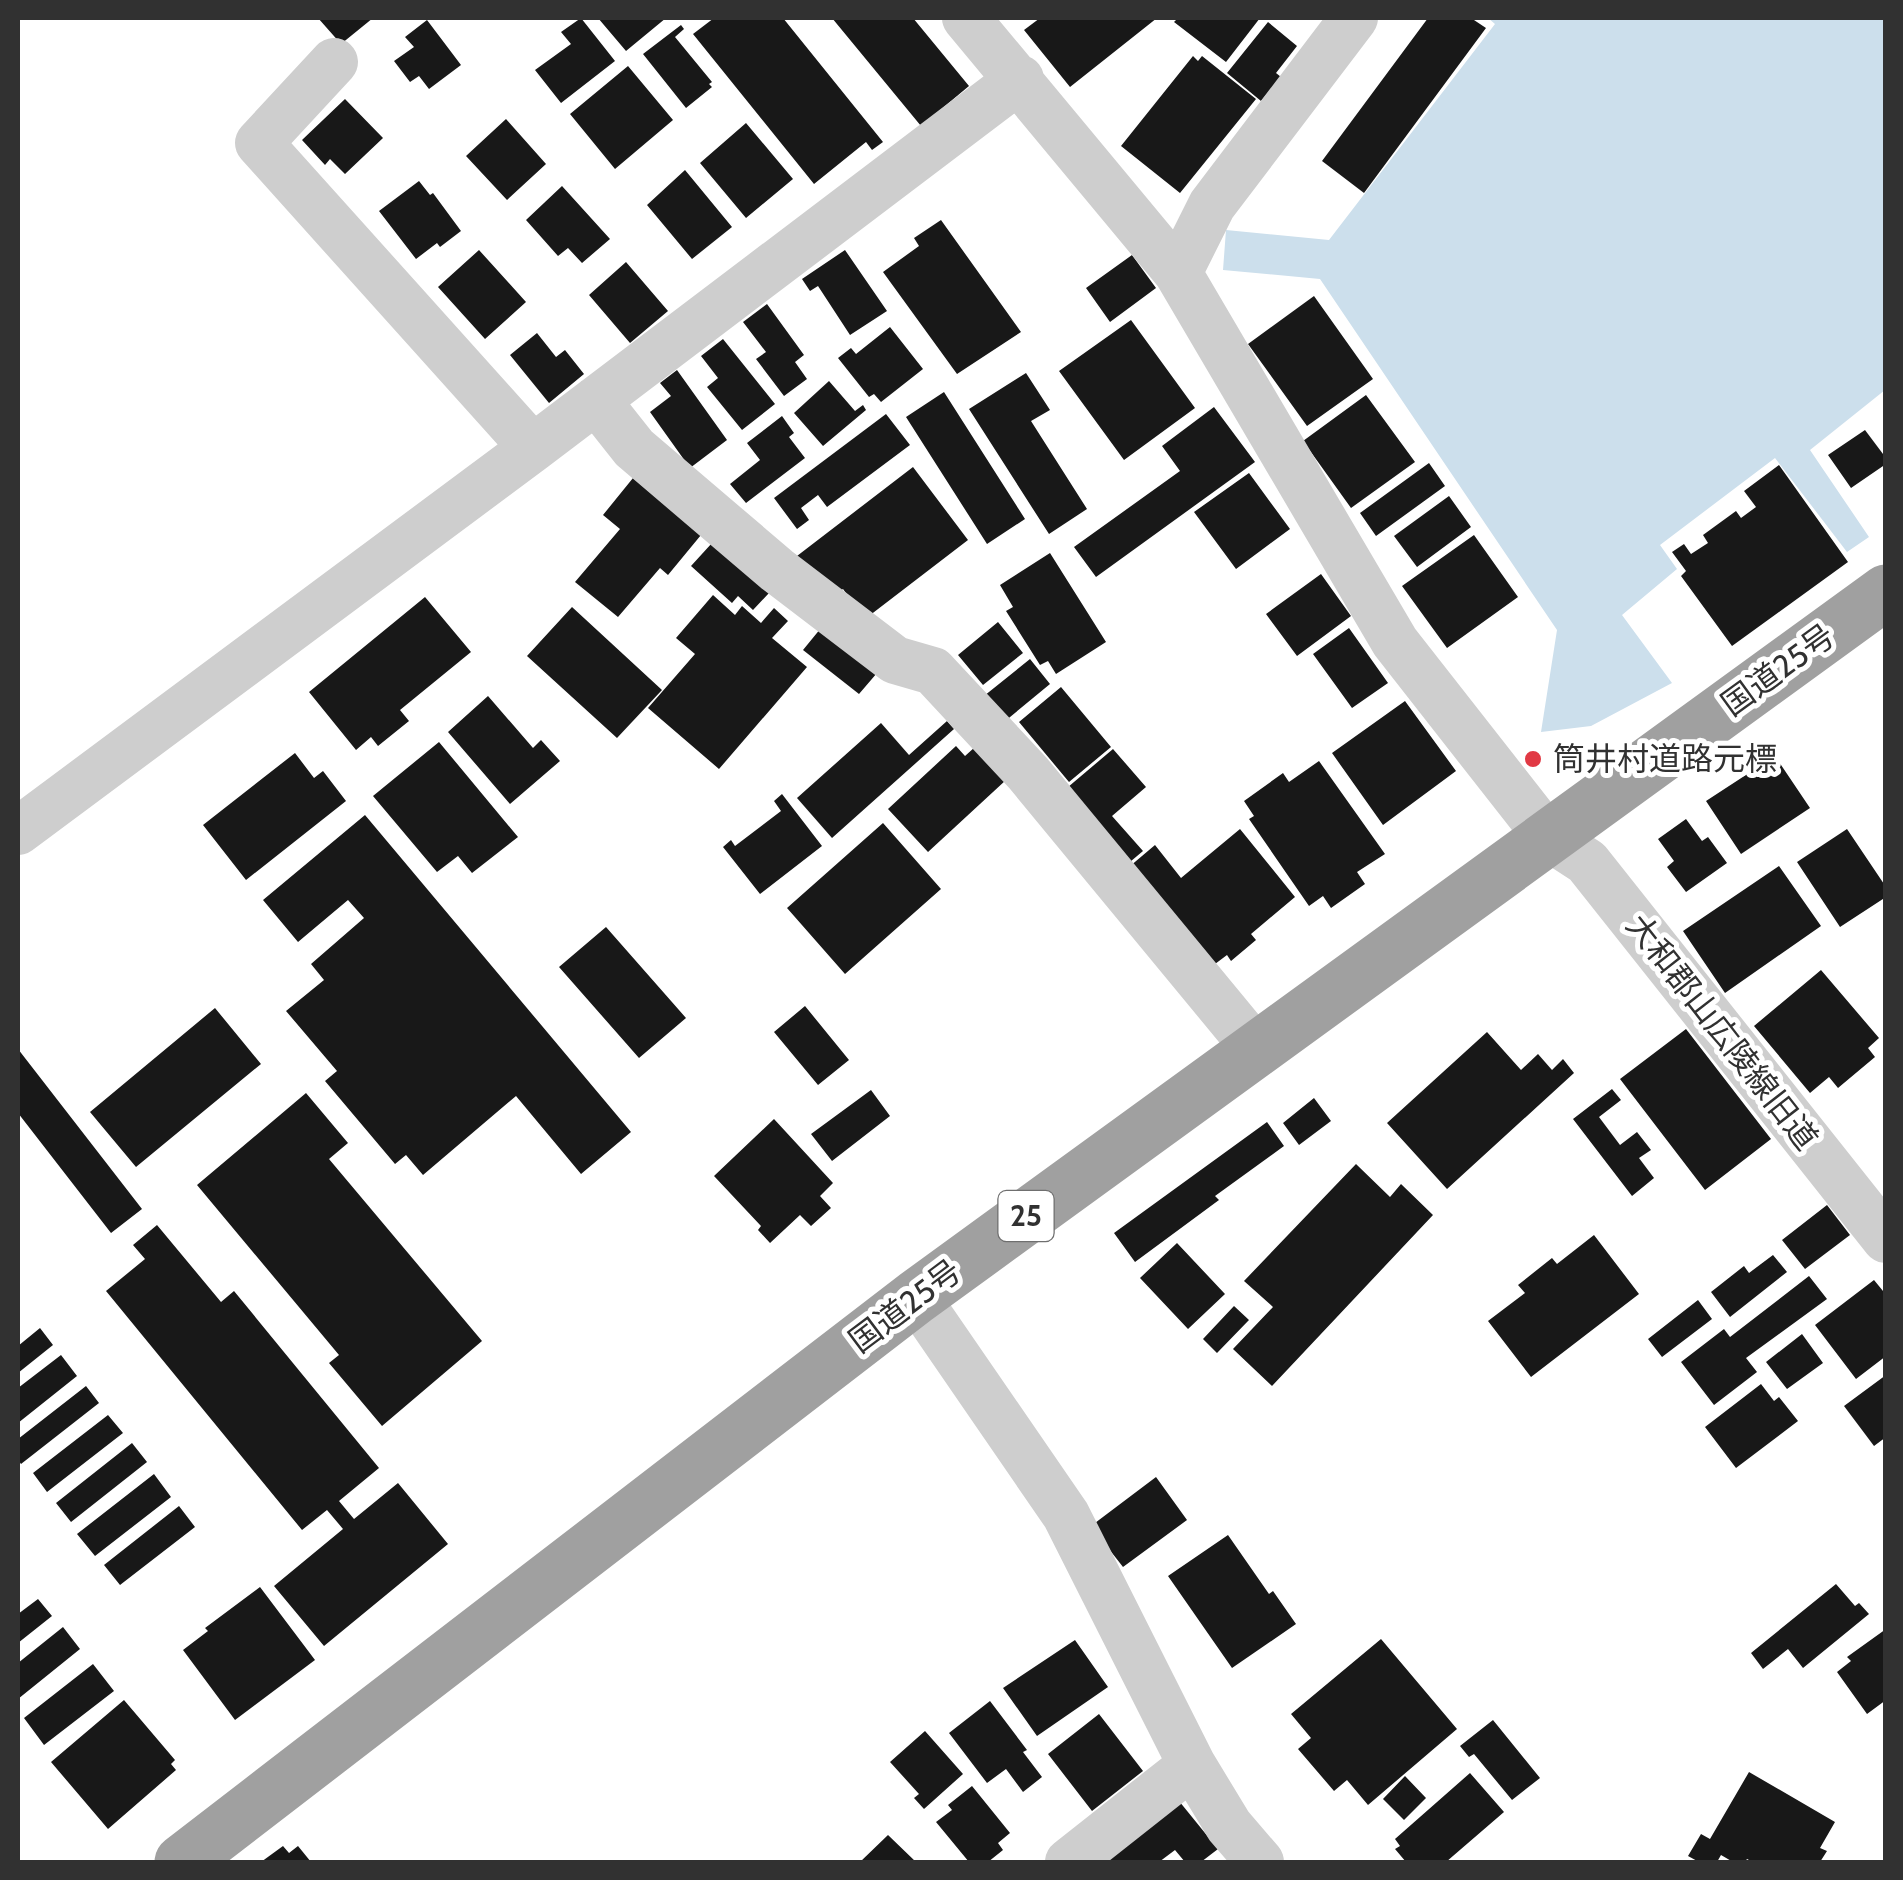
<svg xmlns="http://www.w3.org/2000/svg" width="1903" height="1880" font-family="Cabin,'Noto Sans JP',sans-serif">
<rect width="100%" height="100%" fill="#fff"/>
<path fill="#ccdfec" d="M1488,18H1885V390L1810,450L1869,537L1847,552L1775,458L1660,545L1677,569L1622,615L1672,683L1591,726L1541,732L1557,630L1320,279L1223,270L1226,230L1329,240L1495,24Z"/>
<path fill="#181818" d="M318,18H373L341,44Z
M581,18L615,61L561,103L535,70L571,44L561,32Z
M598,18H666L626,51Z
M714,18H783L883,142L872,150L866,142L814,184L693,34Z
M832,18H913L969,86L921,126Z
M1040,18H1157L1070,87L1024,30Z
M1178,18H1260L1226,62L1174,22Z
M1428,18H1471L1486,28L1364,193L1322,161Z
M427,20L461,65L429,89L419,76L410,82L394,61L414,47L405,37Z
M1268,22L1297,46L1276,73L1281,77L1261,101L1227,73Z
M681,25L684,29L675,37L712,82L709,84L712,87L686,108L643,54Z
M1193,56L1198,61L1202,56L1256,99L1180,193L1121,146Z
M628,66L673,120L615,169L570,114Z
M345,99L383,138L345,174L330,159L325,165L302,140Z
M506,119L546,164L507,200L466,156Z
M746,123L793,179L746,218L700,163Z
M685,170L732,227L692,259L647,205Z
M419,181L430,195L433,193L461,231L440,247L437,243L416,259L379,211Z
M562,186L610,239L582,263L568,248L558,256L526,220Z
M941,220L1021,332L957,374L883,272L919,246L914,238Z
M479,250L526,302L485,339L438,287Z
M845,250L887,311L850,335L818,286L810,291L802,279Z
M1132,255L1156,288L1110,322L1086,288Z
M626,262L668,311L630,343L589,295Z
M1314,296L1373,379L1307,426L1248,344Z
M767,304L804,355L795,362L807,379L784,396L756,359L766,352L743,322Z
M1131,320L1195,408L1124,460L1059,371Z
M890,327L923,369L881,402L874,394L869,397L838,358L851,348L856,354Z
M537,333L556,357L565,350L584,374L549,403L510,355Z
M723,339L775,404L742,430L707,387L718,378L701,356Z
M677,370L727,440L690,468L650,412L671,396L660,383Z
M1026,373L1050,410L1031,421L1087,509L1049,534L969,409Z
M829,381L855,411L863,405L866,410L823,446L794,413Z
M944,392L1025,519L987,544L906,417Z
M1366,395L1415,462L1351,508L1303,441Z
M1214,407L1255,462L1096,577L1074,547L1180,471L1162,446Z
M886,414L910,445L827,507L818,495L801,508L809,520L797,529L774,498Z
M782,416L794,433L789,437L805,458L746,503L730,484L760,460L747,443Z
M1865,430L1886,458V464L1851,488L1828,455Z
M1429,463L1445,486L1376,536L1360,513Z
M1779,465L1848,562L1732,646L1681,576L1686,571L1672,552L1684,544L1691,554L1708,543L1703,535L1736,511L1741,518L1756,507L1744,491Z
M913,467L968,540L865,619L843,589L829,598L797,556Z
M1249,473L1290,529L1236,569L1194,512Z
M633,478L701,535L668,575L660,568L618,617L575,582L620,529L603,515Z
M1449,496L1471,527L1417,567L1394,536Z
M1474,535L1518,597L1447,648L1402,586Z
M712,543L769,593L753,610L738,596L732,603L691,566Z
M1050,553L1106,642L1056,674L1048,661L1040,665L1006,611L1013,607L1000,585Z
M1321,574L1351,616L1297,656L1266,614Z
M713,595L735,615L742,606L761,623L774,608L788,621L772,638L807,667L719,769L648,708L695,654L676,638Z
M425,597L471,652L400,710L409,721L378,746L371,737L356,750L309,692Z
M572,607L662,690L617,738L527,656Z
M998,622L1023,653L983,685L958,655Z
M821,628L877,673L859,694L803,650Z
M1349,628L1388,683L1352,708L1313,654Z
M1030,659L1050,684L1004,722L984,696Z
M1061,687L1111,747L1069,782L1019,722Z
M488,696L533,748L541,740L560,761L510,804L448,732Z
M1405,701L1456,771L1383,825L1332,753Z
M947,721L954,729L832,838L797,798L881,723L909,755Z
M439,742L518,837L472,873L458,856L437,872L373,796Z
M956,746L965,756L975,747L1006,780L928,852L888,809Z
M1113,749L1146,787L1112,816L1143,851L1124,867L1061,793Z
M295,753L314,778L323,771L346,801L246,880L203,825Z
M1775,756L1810,808L1741,854L1706,801Z
M1319,761L1385,854L1357,872L1365,884L1331,908L1323,896L1309,906L1249,819L1254,816L1244,801L1283,773L1289,782Z
M782,794L822,846L760,894L723,847L731,840L735,846L781,811L774,801Z
M365,815L631,1132L581,1174L516,1096L423,1175L406,1155L395,1164L325,1081L337,1071L286,1011L324,980L311,964L364,918L348,900L298,942L263,900Z
M1686,819L1702,841L1708,837L1727,863L1686,892L1667,867L1674,861L1658,839Z
M883,823L941,889L845,974L787,908Z
M1240,829L1295,897L1251,934L1256,940L1231,961L1227,955L1211,967L1129,867L1155,845L1181,878Z
M1847,829L1886,887V897L1840,927L1797,862Z
M1779,866L1821,926L1725,993L1683,931Z
M606,927L686,1018L639,1058L559,967Z
M1821,970L1879,1038L1868,1048L1875,1057L1838,1088L1829,1077L1810,1093L1754,1026Z
M805,1006L849,1060L818,1085L774,1032Z
M215,1008L261,1064L136,1167L90,1112Z
M1686,1029L1771,1139L1705,1190L1620,1079Z
M1487,1032L1521,1070L1538,1054L1552,1070L1563,1059L1574,1073L1447,1189L1387,1123Z
M18,1049L142,1209L111,1233L18,1113Z
M1612,1089L1621,1100L1599,1117L1620,1145L1637,1132L1651,1150L1639,1158L1654,1178L1632,1196L1573,1119Z
M871,1090L890,1116L832,1161L811,1134Z
M306,1093L348,1143L329,1159L482,1341L382,1426L329,1363L339,1355L197,1185Z
M1314,1098L1331,1121L1299,1145L1283,1123Z
M774,1119L833,1183L820,1196L831,1208L811,1226L800,1215L770,1243L758,1230L761,1226L714,1176Z
M1267,1122L1284,1146L1215,1196L1219,1200L1135,1262L1114,1233Z
M1356,1164L1390,1197L1401,1184L1433,1215L1272,1386L1233,1349L1273,1307L1244,1281Z
M1827,1205L1850,1235L1805,1269L1782,1240Z
M157,1225L221,1302L234,1291L379,1468L339,1501L354,1519L398,1483L448,1544L324,1646L274,1586L343,1529L327,1510L302,1530L106,1291L145,1259L133,1245Z
M1594,1235L1639,1294L1531,1377L1488,1321L1525,1293L1518,1285L1552,1258L1557,1264Z
M1177,1243L1225,1294L1188,1329L1140,1278Z
M1773,1255L1787,1272L1730,1317L1711,1292L1744,1266L1749,1273Z
M1809,1276L1827,1299L1746,1358L1757,1372L1714,1405L1681,1362L1724,1329L1730,1337Z
M1874,1280L1883,1291L1886,1289V1356L1856,1379L1815,1325Z
M1698,1300L1712,1319L1662,1357L1648,1339Z
M1234,1306L1249,1320L1217,1353L1203,1339Z
M40,1328L53,1345L18,1373V1346Z
M1802,1334L1823,1363L1787,1389L1766,1362Z
M61,1355L77,1376L18,1423V1388Z
M1886,1375V1437L1874,1446L1844,1406Z
M1761,1384L1774,1401L1779,1397L1798,1421L1736,1468L1705,1427Z
M86,1386L99,1403L21,1464L18,1460V1439Z
M108,1415L123,1433L47,1492L33,1473Z
M132,1443L147,1462L71,1522L56,1503Z
M154,1474L171,1497L95,1556L77,1534Z
M1156,1477L1187,1520L1123,1567L1091,1526Z
M179,1506L195,1527L120,1585L104,1565Z
M1228,1535L1269,1594L1273,1591L1296,1624L1232,1668L1168,1576Z
M1836,1584L1855,1606L1859,1603L1869,1614L1803,1668L1788,1649L1763,1669L1751,1653Z
M260,1587L315,1660L235,1720L183,1650L208,1631L205,1628Z
M38,1599L52,1616L18,1643V1614Z
M63,1627L80,1649L18,1699V1663Z
M1886,1629V1700L1867,1714L1837,1672L1851,1661L1847,1657Z
M1381,1639L1457,1729L1368,1805L1347,1780L1334,1791L1298,1749L1311,1738L1291,1714Z
M1075,1640L1108,1687L1037,1736L1003,1688Z
M93,1664L114,1691L44,1745L24,1718Z
M124,1700L175,1760L171,1764L176,1770L108,1829L51,1762Z
M990,1701L1027,1750L1023,1752L1042,1777L1023,1792L1006,1769L987,1783L949,1733Z
M1099,1714L1143,1771L1092,1811L1048,1754Z
M1493,1720L1540,1778L1512,1800L1474,1754L1469,1757L1460,1746Z
M925,1731L963,1774L924,1809L914,1798L919,1794L890,1762Z
M1749,1772L1835,1822L1820,1848L1827,1851L1820,1862H1753L1747,1859L1745,1862H1733L1721,1855L1717,1862H1699L1688,1856L1701,1834L1710,1839Z
M1470,1773L1504,1812L1446,1862H1406L1395,1849L1400,1846L1395,1839Z
M1405,1776L1426,1798L1404,1820L1383,1799Z
M972,1786L1010,1833L998,1843L1003,1850L988,1862H969L936,1822L952,1810L948,1805Z
M1179,1801L1218,1849L1201,1862H1185L1175,1850L1159,1862H1101Z
M888,1835L916,1862H860Z
M283,1846L289,1853L298,1846L311,1862H261Z"/>
<g fill="none" stroke-linecap="round" stroke-linejoin="round">
<path stroke="#cecece" stroke-width="48" d="M966,18L1178,273L1395,642L1547,836L1587,862L1886,1239
M334,62L259,143L533,448
M1178,273L1212,205L1354,18
M596,400L634,448L777,570L895,660L933,671L1028,773L1255,1048
M18,831L533,448L1020,79
M916,1297L1066,1515L1192,1765L1229,1826L1260,1862
M1069,1862L1192,1765"/>
<path stroke="#a0a0a0" stroke-width="55" d="M182,1862L916,1297L1886,592"/>
</g>
<circle fill="#e13944" stroke="#fff" stroke-width="4" cx="1533" cy="759" r="10"/>
<g text-anchor="middle" stroke-width="10" stroke-linejoin="round" paint-order="stroke">
<rect fill="#fff" stroke="#6f6f6f" stroke-width="2.5" x="998.5" y="1191" width="55" height="50" rx="8"/>
<g font-size="30" font-weight="bold" fill="#313131">
<text x="1026" y="1226">25</text>
</g>
<g font-size="32" fill="#313131" stroke="#fff">
<text transform="translate(1778 670) rotate(-36)" y="11">国道25号</text>
<text transform="translate(1722 1032) rotate(52)" y="11">大和郡山広陵線旧道</text>
<text transform="translate(905 1306) rotate(-37)" y="11">国道25号</text>
</g>
<g font-size="32" fill="#313131" stroke="#fff" text-anchor="start">
<text x="1553" y="770">筒井村道路元標</text>
</g>
</g>
<rect width="1903" height="1880" fill="none" stroke="#313131" stroke-width="40"/>
</svg>
